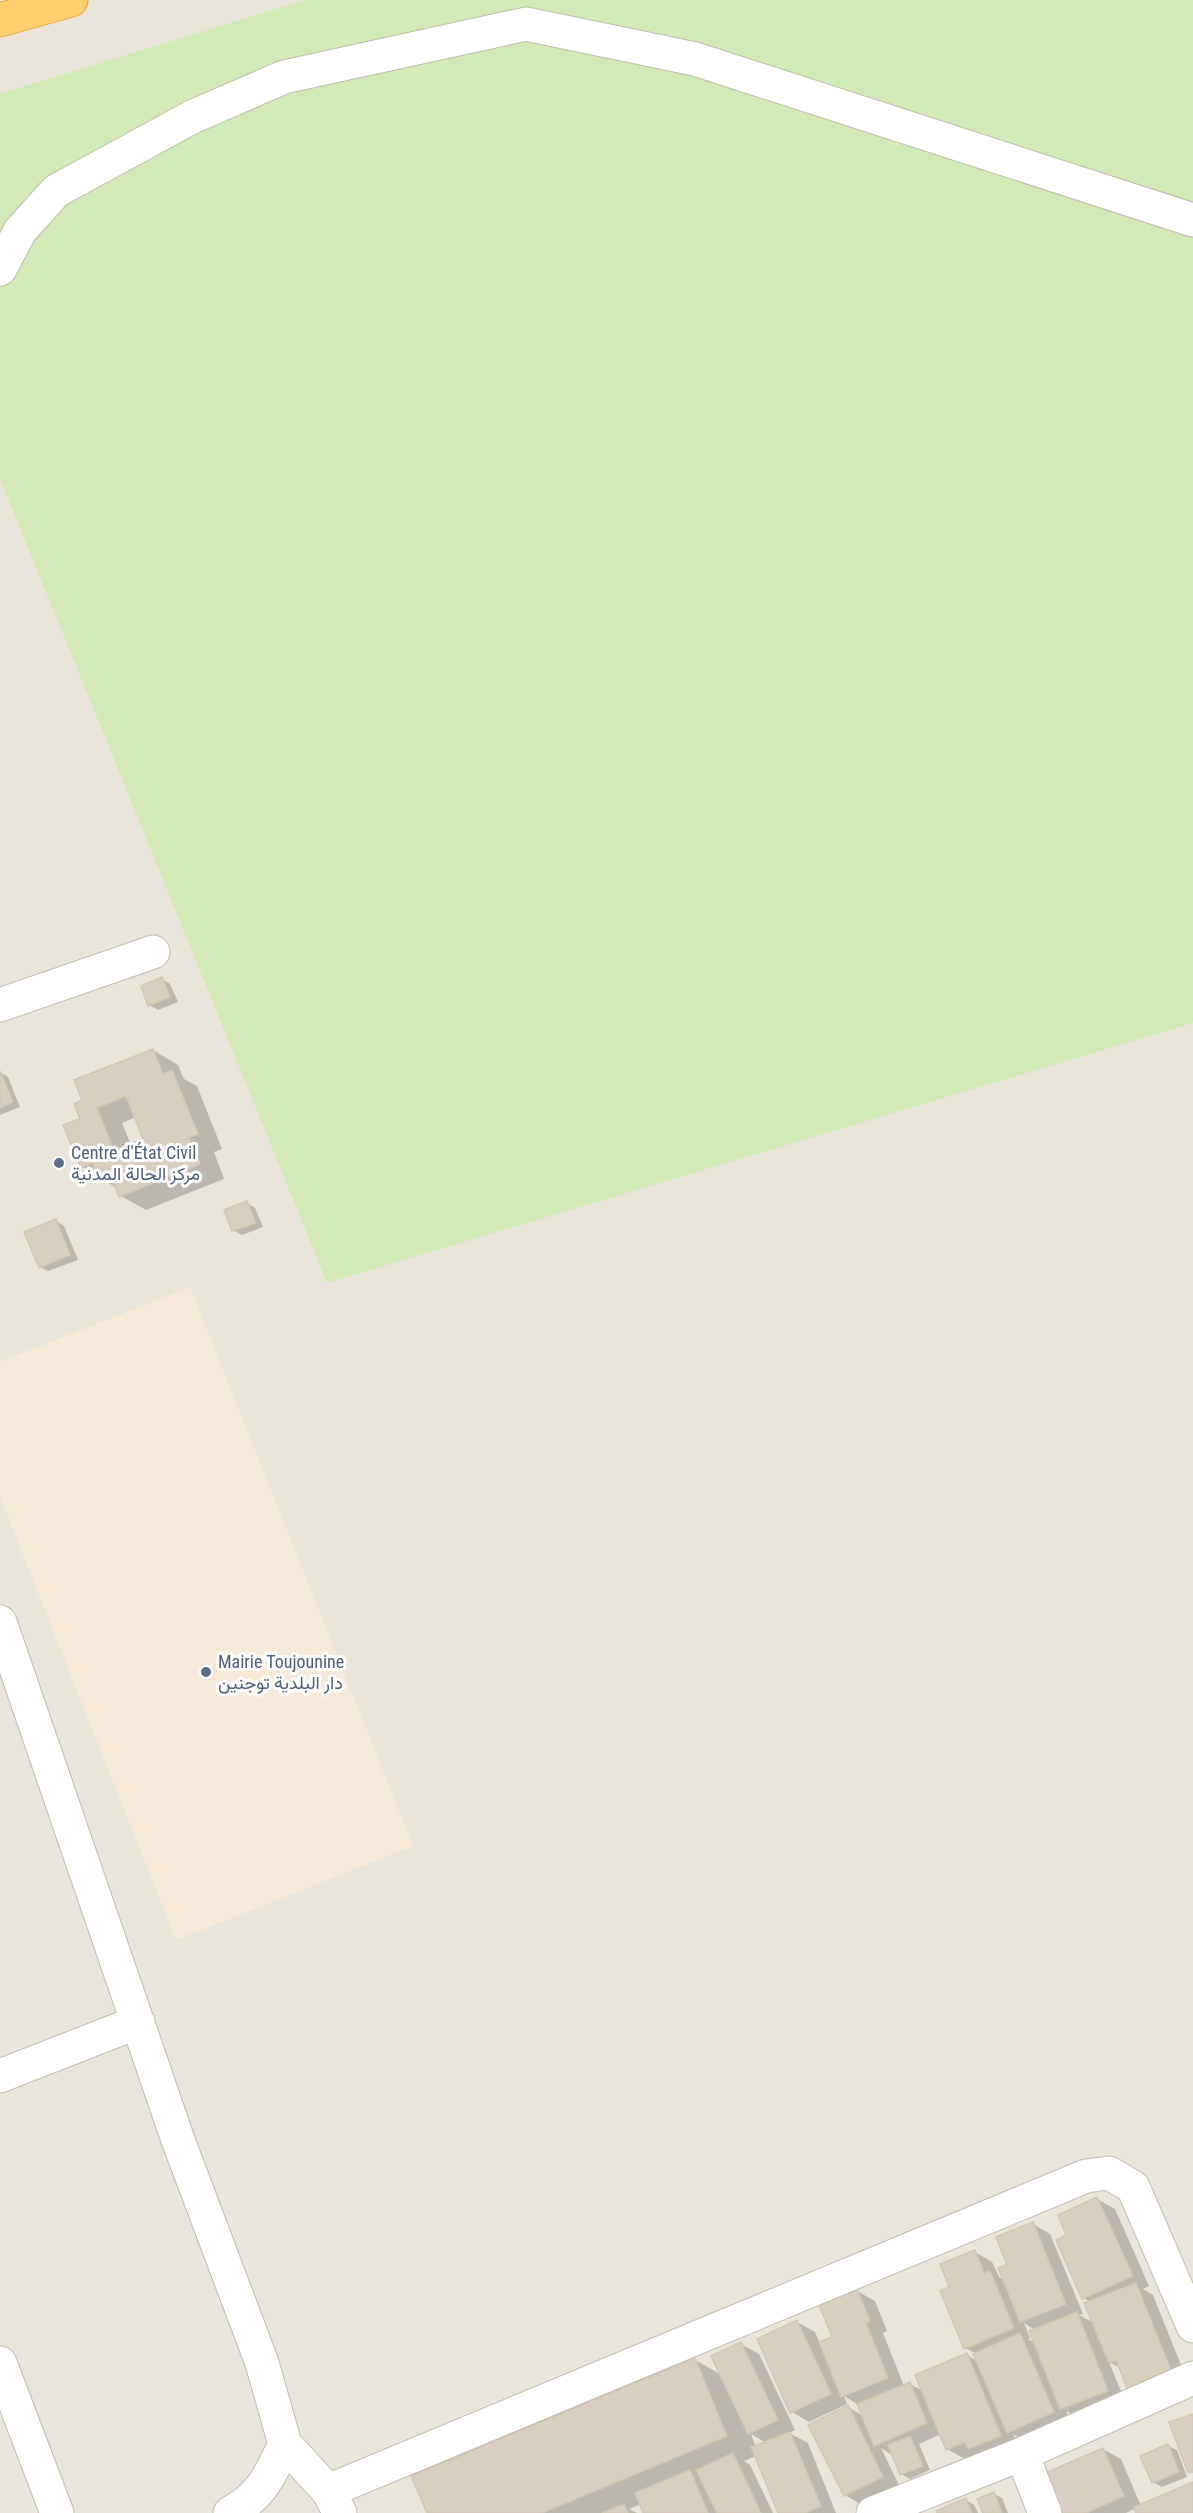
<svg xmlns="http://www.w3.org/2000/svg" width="1193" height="2513" font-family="'Roboto Condensed',Vazirmatn,sans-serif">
<rect width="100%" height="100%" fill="#f6f3ec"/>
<path fill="#eae5da" d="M0,0H1193V2513H0Z"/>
<path fill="#f7ead8" d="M190,1287L413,1846L176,1940L0,1497V1362Z"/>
<path fill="#d2eab5" d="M305,0H1193V1023L327,1283L0,479V94Z"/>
<path fill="#0003" fill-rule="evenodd" d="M162,979L170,984L178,1002L158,1010L149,1005Z
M153,1050L178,1065L184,1079L197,1086L222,1149L214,1152L224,1179L146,1210L121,1196L118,1189L82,1166L81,1120ZM136,1117L145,1140L131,1145L122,1123Z
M0,1072L8,1077L20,1107L0,1115Z
M247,1203L255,1208L263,1227L242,1235L233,1230Z
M56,1221L64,1226L78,1260L48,1271L40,1267Z
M1097,2199L1115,2209L1149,2286L1143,2289L1153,2295L1187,2380L1145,2397L1128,2387L1121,2368L1109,2362L1125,2401L1079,2418L1066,2411L1071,2422L1026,2442L1013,2434L1018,2445L986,2458L978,2453L965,2459L947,2449L941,2434L919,2444L930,2470L910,2479L901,2474L892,2455L881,2448L900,2487L862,2505L845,2495L848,2407L863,2416L859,2405L844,2396L847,2404L809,2422L792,2412L797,2322L815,2332L820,2343L834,2338L857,2291L875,2301L887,2331L883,2333L904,2386L910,2384L923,2391L967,2355L977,2361V2354L965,2348L951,2288L975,2252L992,2262L999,2277L1004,2280L1009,2266L1033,2224L1050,2234L1083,2314L1079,2315L1094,2323L1091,2302L1083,2298L1068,2236ZM1024,2323L1035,2330L1036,2344L1028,2339L1030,2338Z
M741,2344L759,2354L795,2430L789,2433L808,2443L836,2513H780L756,2456L744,2461L750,2465L773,2513H645L641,2504L629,2509L637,2513H429L695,2360L722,2375ZM751,2434L766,2443L756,2447Z
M1168,2446L1177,2450L1187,2477L1162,2487L1153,2482Z
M1103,2449L1121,2459L1141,2506L1193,2484V2513H1138L1136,2508L1126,2513H1060Z
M994,2494L1002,2498L1008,2513H985Z
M966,2500L974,2505L978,2513H938Z"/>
<path fill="#d8cfc1" stroke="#d3c7b4" stroke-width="1.5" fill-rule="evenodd" d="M162,977L170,997L148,1006L141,986Z
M153,1049L163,1074L172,1070L198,1134L189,1138L200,1164L119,1197L111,1175L99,1180L92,1163L81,1168L63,1125L80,1119L74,1104L82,1100L74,1080ZM126,1096L143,1139L114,1150L97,1108Z
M0,1071L13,1102L0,1108Z
M247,1201L256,1223L232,1231L224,1210Z
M56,1219L70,1255L39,1268L24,1232Z
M1097,2197L1133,2276L1082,2299L1056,2240L1066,2235L1058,2215Z
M1033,2222L1066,2304L1020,2322L998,2268L1007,2265L996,2237Z
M975,2250L984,2273L990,2271L1014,2328L964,2349L940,2291L949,2287L940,2264Z
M1136,2283L1171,2370L1127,2388L1116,2360L1109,2363L1084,2303Z
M857,2289L870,2321L866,2323L888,2378L841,2397L819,2342L832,2337L819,2305Z
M1077,2312L1108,2391L1060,2409L1029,2331Z
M797,2320L831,2394L790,2413L757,2339Z
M1020,2333L1054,2412L1007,2433L973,2354Z
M741,2342L778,2420L748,2434L711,2356Z
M967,2353L1001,2436L968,2449L965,2442L946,2450L915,2375Z
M695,2358L727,2436L542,2513H427L411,2476Z
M910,2382L927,2423L874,2446L857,2404Z
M848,2405L883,2477L844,2496L808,2425Z
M1193,2414V2472L1188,2473L1169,2422Z
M790,2432L821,2506L805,2513H778L751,2447Z
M910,2436L923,2466L900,2475L888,2445Z
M1168,2444L1179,2472L1152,2483L1140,2456Z
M1103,2448L1124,2496L1086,2513H1058L1041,2475Z
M733,2453L761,2513H717L696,2470Z
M690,2470L708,2513H643L635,2493Z
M1193,2482V2513H1136L1134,2507Z
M994,2492L1002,2513H983L977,2499Z
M966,2498L972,2513H937L936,2511Z
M624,2504L628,2513H602Z"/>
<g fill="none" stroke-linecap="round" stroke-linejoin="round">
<g stroke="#c2bbae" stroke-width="35">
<path id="minor" d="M0,269L20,231L56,191L192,117L284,77L526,24L695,59L1193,220
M0,1005L153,952
M0,1622L178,2140L262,2363L285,2444C270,2475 262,2496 230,2513
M0,2076L138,2022
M0,2363L57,2513
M285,2444L328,2491L340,2513
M1022,2454L1045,2513
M328,2491L1086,2176L1109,2173L1133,2187L1193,2326
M873,2513L1022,2454L1193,2378"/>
</g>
<g stroke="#e0a43c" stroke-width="35">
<path id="highway" d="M0,20L71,0"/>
</g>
<use href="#minor" stroke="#fff" stroke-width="33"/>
<use href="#highway" stroke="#ffcf6e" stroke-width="33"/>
</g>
<g fill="#5c6f8a" stroke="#fff" stroke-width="2">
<circle cx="59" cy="1163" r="6"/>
<circle cx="206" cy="1672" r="6"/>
</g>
<g text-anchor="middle" stroke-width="6" stroke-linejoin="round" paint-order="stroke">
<g font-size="18" fill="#4e5e75" stroke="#fff" text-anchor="start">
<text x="71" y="1159">Centre d'État Civil<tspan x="71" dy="21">مركز الحالة المدنية</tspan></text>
<text x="218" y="1668">Mairie Toujounine<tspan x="218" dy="21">دار البلدية توجنين</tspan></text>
</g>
</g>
</svg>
